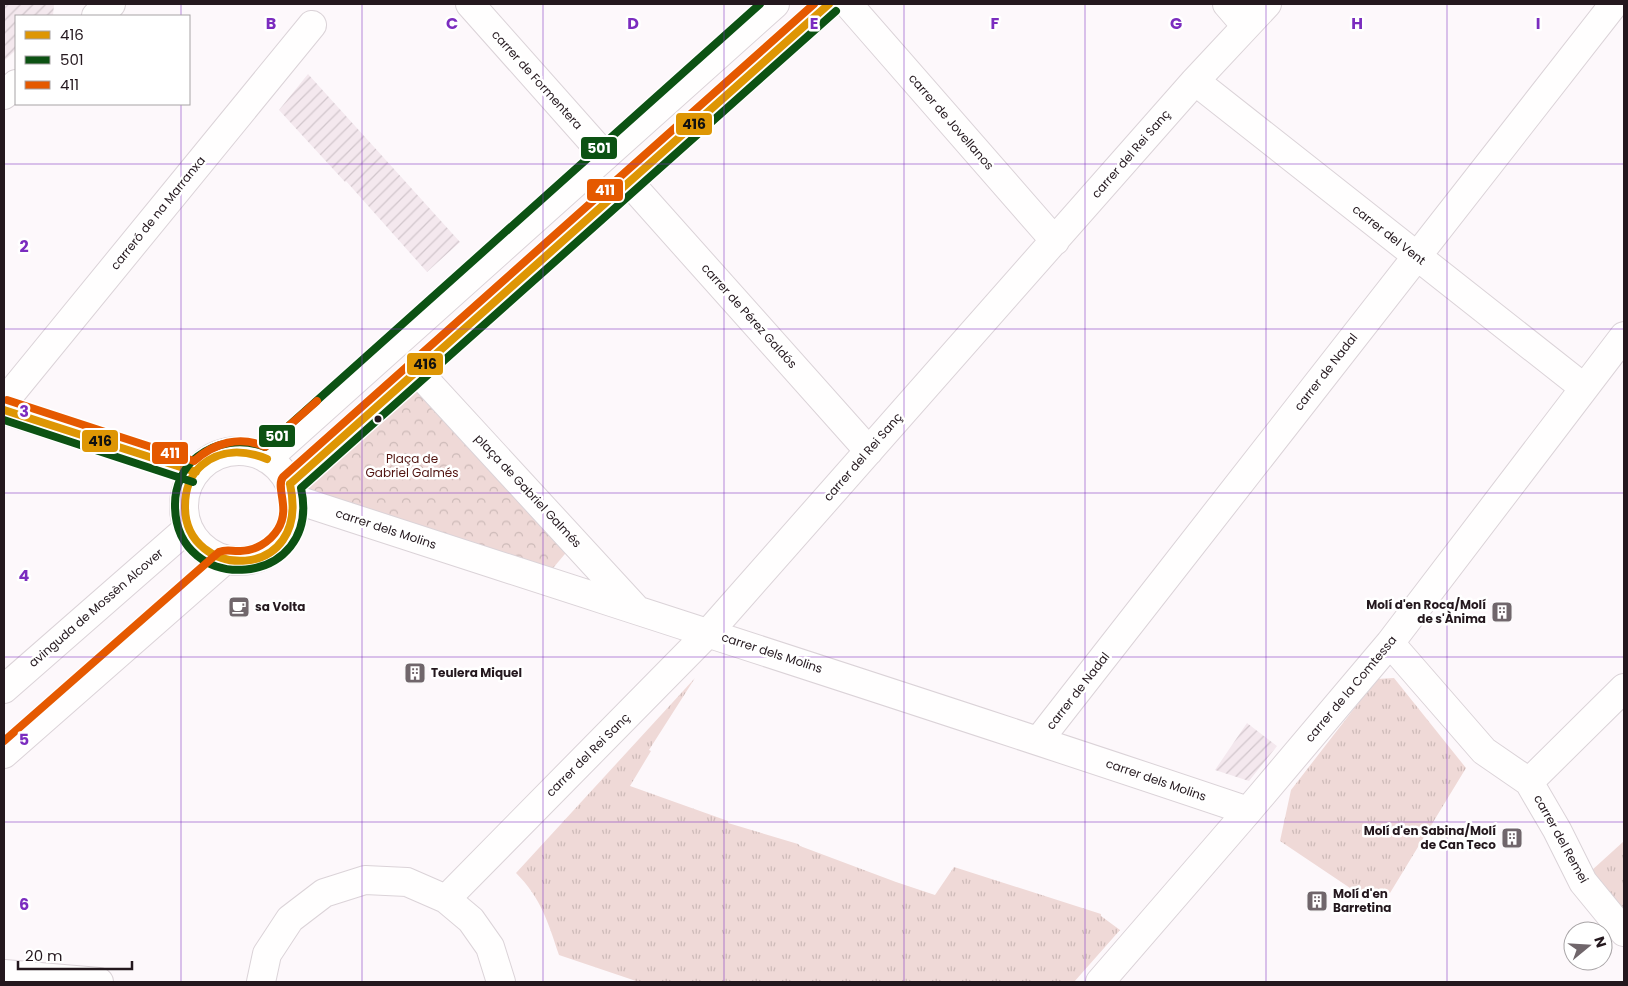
<svg xmlns="http://www.w3.org/2000/svg" width="1628" height="986" font-family="Poppins,sans-serif">
<defs>
<pattern id="industrial-furrows" width="10" height="10" patternUnits="userSpaceOnUse" patternTransform="scale(1.25)"><rect width="10" height="10" fill="#f4e8ee"/><path d="M-1 1l2-2M0 10L10 0M9 11l2-2" fill="none" stroke="#d1c6cc"/></pattern>
<pattern id="grass-tufts" width="24" height="20" patternUnits="userSpaceOnUse" patternTransform="scale(1.25)"><rect width="24" height="20" fill="#efd9d7"/><path d="M3 7l-1-3M5 7V3M7 7l1-3M15 17l-1-3M17 17v-4M19 17l1-3" fill="none" stroke="#cdbab8"/></pattern>
<pattern id="park-crowns" width="20" height="18" patternUnits="userSpaceOnUse" patternTransform="scale(1.25)"><rect width="20" height="18" fill="#efd9d7"/><path d="M2 6a3 3 0 1 1 6 0M12 15a3 3 0 1 1 6 0" fill="none" stroke="#cdbab8"/></pattern>
</defs>
<rect width="100%" height="100%" fill="#fdf8fb"/>
<path fill="url(#industrial-furrows)" d="M4,4H54L53,16H16V50L4,61Z
M308,74L460,242L427,272L346,181L345,182L279,110Z
M1247,723L1277,746L1249,781L1215,770Z"/>
<path fill="url(#grass-tufts)" d="M695,678L649,750L651,751L630,786L728,821V823L798,844L800,846L896,882L935,895L954,867L1101,914V916L1120,930L1074,982H639L559,955C548,922 541,898 516,873Z
M1394,678L1466,768L1390,893L1356,892L1280,841L1291,790L1377,679Z
M1624,841V914L1591,871Z"/>
<path fill="url(#park-crowns)" d="M417,371L575,542L543,580L294,499Z"/>
<g fill="none" stroke-linecap="round" stroke-linejoin="round">
<g stroke="#dbd3d8" stroke-width="30">
<path id="street" d="M470,4L605,156
M848,4L1055,241
M1227,4L1246,26
M96,16L111,4
M1195,81L1583,387
M4,95L16,84
M629,182L869,451
M417,371L637,610
M4,402L312,25
M294,499C612,603 931,704 1248,811
M1390,643L1484,751L1529,782L1557,830L1583,882L1624,932
M1039,740L1614,4
M1529,782L1624,688
M446,899L709,632L1195,81L1267,4
M4,974L99,982
M261,982L267,954L290,919L324,893L365,880L407,882L446,899L471,920L490,947L501,982
M1100,982L1248,811L1390,643L1624,336"/>
</g>
<g stroke="#dbd3d8" stroke-width="30">
<path id="secondary" d="M4,410L196,472
M184 506a55 55 0 1 1 110 0a55 55 0 1 1-110 0Z
M267,459L775,4
M290,484L829,4
M4,689L188,528
M4,754L225,560"/>
</g>
<use href="#street" stroke="#fffefe" stroke-width="28"/>
<use href="#secondary" stroke="#fffefe" stroke-width="28"/>
<g stroke="#fff" stroke-width="11">
<path id="bus-1" d="M4,410L196,472
M267,459C245,450 221,449 202,465C190,475 185,491 185,506C184,581 312,584 290,484
M290,484L829,4"/>
</g>
<g stroke="#fff" stroke-width="11">
<path id="bus-2" d="M760,4L265,447C242,438 216,442 197,457C183,467 175,487 175,504C174,599 323,589 301,488L836,11
M4,420L193,482"/>
</g>
<g stroke="#fff" stroke-width="11">
<path id="bus-3" d="M7,400L194,461C214,443 240,435 265,447L317,401
M4,741L219,552C226,549 231,551 238,551C254,552 270,542 278,529C291,508 275,487 283,477L814,4"/>
</g>
<use href="#bus-1" stroke="#de9604" stroke-width="8"/>
<use href="#bus-2" stroke="#0c5213" stroke-width="8"/>
<use href="#bus-3" stroke="#e55900" stroke-width="8"/>
</g>
<path fill="none" stroke="#7b2cbf" stroke-width="1" stroke-opacity="0.55" d="M181,4V16M362,4V982M543,4V982M724,4V982M904,4V982M1085,4V982M1266,4V982M1447,4V982M181,104V982M4,164H1624M4,329H1624M4,493H1624M4,657H1624M4,822H1624"/>
<defs>
<g id="cafe-square" transform="scale(1.125)"><rect x="-9" y="-9" width="18" height="18" rx="4" fill="#70666b" stroke="#fff"/><path d="M-5.5-4.5H6V0H3Q3 3.5 0 3.5H-2.5Q-5.5 3.5-5.5 0ZM3-3.2v2h1.7v-2ZM-6 4.5H4V6H-6Z" fill="#fff"/></g>
<g id="building-square" transform="scale(1.125)"><rect x="-9" y="-9" width="18" height="18" rx="4" fill="#70666b" stroke="#fff"/><path d="M-4-6H4V6H1V3H-1V6H-4ZM-2.5-4.3h1.7v1.8h-1.7ZM.8-4.3h1.7v1.8H.8ZM-2.5-1h1.7V.8h-1.7ZM.8-1h1.7V.8H.8Z" fill="#fff"/></g>
</defs>
<g fill-rule="evenodd">
<use href="#cafe-square" x="239" y="607"/>
<use href="#building-square" x="1502" y="612"/>
<use href="#building-square" x="415" y="673"/>
<use href="#building-square" x="1512" y="838"/>
<use href="#building-square" x="1317" y="901"/>
</g>
<circle fill="#24181e" stroke="#fff" stroke-width="2" cx="378" cy="419" r="4.5"/>
<g text-anchor="middle" stroke-width="5" stroke-linejoin="round" paint-order="stroke">
<g font-size="12" fill="#24181e" stroke="#fff">
<text transform="translate(537 80) rotate(48)" y="4">carrer de Formentera</text>
<text transform="translate(951 122) rotate(49)" y="4">carrer de Jovellanos</text>
<text transform="translate(1131 154) rotate(-49)" y="4">carrer del Rei Sanç</text>
<text transform="translate(158 213) rotate(-51)" y="4">carreró de na Marranxa</text>
<text transform="translate(1389 235) rotate(38)" y="4">carrer del Vent</text>
<text transform="translate(749 316) rotate(48)" y="4">carrer de Pérez Galdós</text>
<text transform="translate(1326 372) rotate(-52)" y="4">carrer de Nadal</text>
<text transform="translate(863 457) rotate(-49)" y="4">carrer del Rei Sanç</text>
<text transform="translate(528 491) rotate(47)" y="4">plaça de Gabriel Galmés</text>
<text transform="translate(386 529) rotate(18)" y="4">carrer dels Molins</text>
<text transform="translate(96 608) rotate(-41)" y="4">avinguda de Mossèn Alcover</text>
<text transform="translate(772 653) rotate(18)" y="4">carrer dels Molins</text>
<text transform="translate(1351 689) rotate(-50)" y="4">carrer de la Comtessa</text>
<text transform="translate(1078 691) rotate(-52)" y="4">carrer de Nadal</text>
<text transform="translate(588 755) rotate(-45)" y="4">carrer del Rei Sanç</text>
<text transform="translate(1156 780) rotate(19)" y="4">carrer dels Molins</text>
<text transform="translate(1561 839) rotate(61)" y="4">carrer del Remei</text>
</g>
<g font-size="12" fill="#50130f" stroke="#fff">
<text x="412" y="463">Plaça de<tspan x="412" dy="14">Gabriel Galmés</tspan></text>
</g>
<g font-size="12" font-weight="bold" fill="#24181e" stroke="#fff" text-anchor="start">
<text x="1486" y="609" text-anchor="end">Molí d'en Roca/Molí<tspan x="1486" dy="14">de s'Ànima</tspan></text>
<text x="255" y="611">sa Volta</text>
<text x="431" y="677">Teulera Miquel</text>
<text x="1496" y="835" text-anchor="end">Molí d'en Sabina/Molí<tspan x="1496" dy="14">de Can Teco</tspan></text>
<text x="1333" y="898">Molí d'en<tspan x="1333" dy="14">Barretina</tspan></text>
</g>
</g>
<g font-size="16" text-anchor="middle" font-weight="bold" fill="#7b2cbf" stroke="#fff" stroke-width="5" stroke-linejoin="round" paint-order="stroke">
<text x="271" y="29">B</text>
<text x="452" y="29">C</text>
<text x="633" y="29">D</text>
<text x="814" y="29">E</text>
<text x="995" y="29">F</text>
<text x="1176" y="29">G</text>
<text x="1357" y="29">H</text>
<text x="1538" y="29">I</text>
<text x="24" y="252">2</text>
<text x="24" y="417">3</text>
<text x="24" y="581">4</text>
<text x="24" y="745">5</text>
<text x="24" y="910">6</text>
</g>
<g stroke="#fff" stroke-width="2">
<rect x="675" y="112" width="38" height="24" rx="5" fill="#de9604"/>
<rect x="580" y="136" width="38" height="24" rx="5" fill="#0c5213"/>
<rect x="586" y="178" width="38" height="24" rx="5" fill="#e55900"/>
<rect x="406" y="352" width="38" height="24" rx="5" fill="#de9604"/>
<rect x="258" y="424" width="38" height="24" rx="5" fill="#0c5213"/>
<rect x="81" y="429" width="38" height="24" rx="5" fill="#de9604"/>
<rect x="151" y="441" width="38" height="24" rx="5" fill="#e55900"/>
</g>
<g font-size="14" text-anchor="middle" font-weight="bold" fill="#fff">
<text x="599" y="153">501</text>
<text x="605" y="195">411</text>
<text x="277" y="441">501</text>
<text x="170" y="458">411</text>
</g>
<g font-size="14" text-anchor="middle" font-weight="bold" fill="#111">
<text x="694" y="129">416</text>
<text x="425" y="369">416</text>
<text x="100" y="446">416</text>
</g>
<rect width="1628" height="986" fill="none" stroke="#24181e" stroke-width="10"/>
<rect x="15" y="15" width="175" height="90" fill="#ffffff" stroke="#a7a3a5"/>
<rect x="25" y="31" width="25" height="8" fill="#de9604" stroke="#a7a3a5"/>
<text x="60" y="40" font-size="15" fill="#24181e">416</text>
<rect x="25" y="56" width="25" height="8" fill="#0c5213" stroke="#a7a3a5"/>
<text x="60" y="65" font-size="15" fill="#24181e">501</text>
<rect x="25" y="81" width="25" height="8" fill="#e55900" stroke="#a7a3a5"/>
<text x="60" y="90" font-size="15" fill="#24181e">411</text>
<g transform="translate(1588 946) rotate(72)"><circle r="24" fill="#ffffff" stroke="#a7a3a5"/>
<path d="M0-4L9 19L0 12L-9 19Z" fill="#70666b"/>
<text y="-8" font-size="14" font-weight="bold" text-anchor="middle" fill="#24181e">N</text>
</g>
<path d="M18 961v8h114v-8" fill="none" stroke="#24181e" stroke-width="2.5"/>
<text x="25" y="961" font-size="15" fill="#24181e" stroke="#ffffff" stroke-width="4" paint-order="stroke">20 m</text>
</svg>
